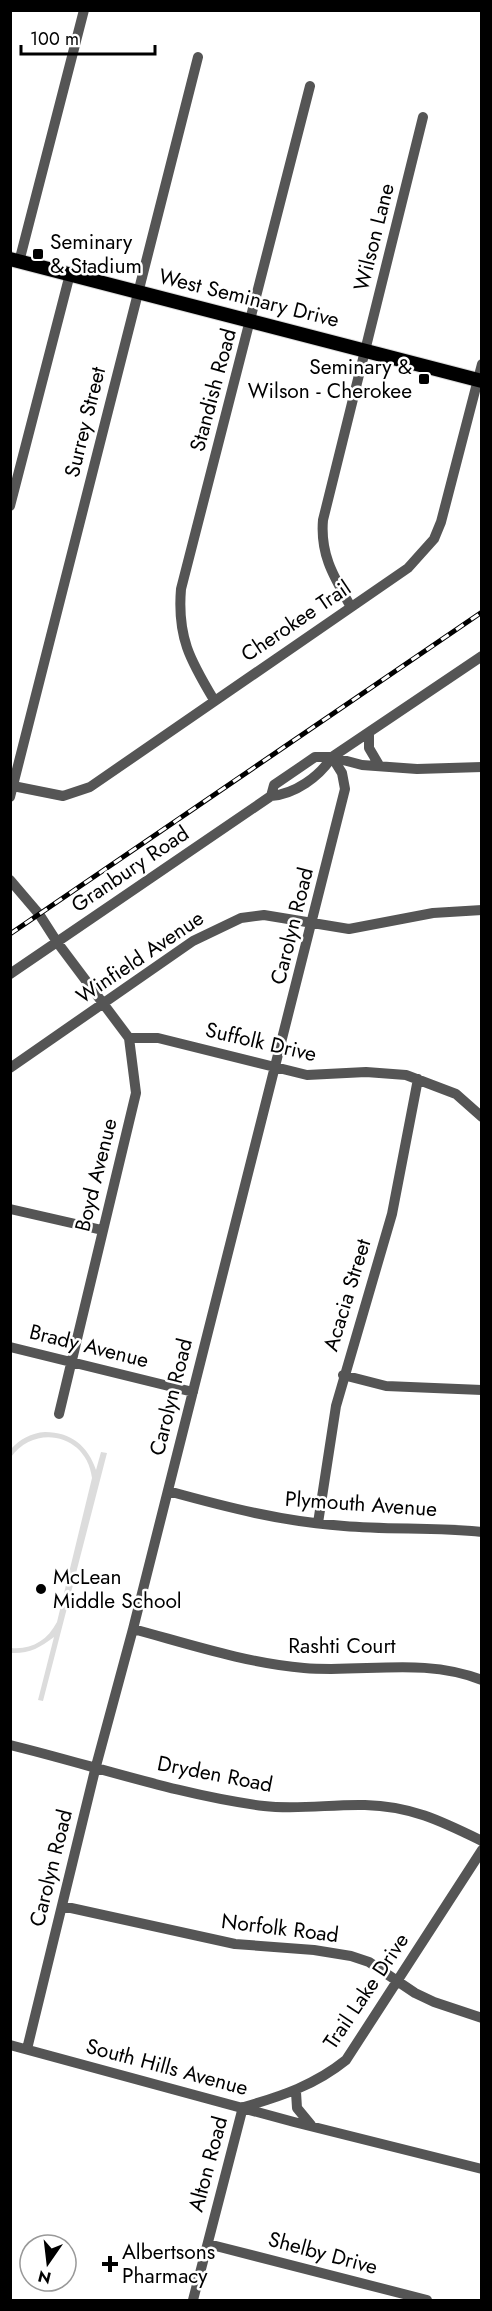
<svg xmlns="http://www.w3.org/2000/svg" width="492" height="2311" font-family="Jost,sans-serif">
<rect width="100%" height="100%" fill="#fff"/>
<path fill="#dcdcdc" d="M45,1432C71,1432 88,1446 96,1470L101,1452L107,1453L43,1701L38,1700L54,1637C40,1648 28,1654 11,1653V1648C31,1650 47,1641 57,1622L92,1478C87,1435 36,1423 11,1457V1449C20,1439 31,1433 45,1432Z"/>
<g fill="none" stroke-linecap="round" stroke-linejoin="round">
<g stroke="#dbdbdb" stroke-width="16">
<path id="major" d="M10,259L482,381"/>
</g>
<path stroke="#555" stroke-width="10" d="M19,262L84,10
M10,506L70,274
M351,607C334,577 320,555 323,520L423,117
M214,700C190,660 177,637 181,589L310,86
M369,732V748L379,765
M13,786L63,796L90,787L408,568L434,539L441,522L482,364
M271,796L274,785L315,757H332L362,765L417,769L482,767
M10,797L198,57
M10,880L39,914L57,942L129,1038L136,1093L59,1414
M10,974L271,796C295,794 319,777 332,757L482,656
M129,1038H158L307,1075L366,1072L406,1075L456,1094L482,1117
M10,1068L193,941L241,918L264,915L349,929L433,913L482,910
M10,1209L102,1230
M10,1347L193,1392
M343,1375L386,1386L482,1390
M168,1491C226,1507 284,1522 344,1526C389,1530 436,1527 482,1532
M318,1523L336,1406L392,1214L418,1079
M133,1629C189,1644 246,1663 304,1668C364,1673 423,1657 482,1680
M10,1745C92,1765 182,1796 264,1806C298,1810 332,1804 365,1805C411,1806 441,1821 482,1841
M62,1906L235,1944L314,1950L351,1956L369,1962L415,1993L434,2002L482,2018
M10,2045L294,2122L482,2169
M27,2049L96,1766L133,1629L345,789L342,773L332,757
M296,2092L297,2108L311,2125
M244,2107C282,2096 315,2085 346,2060L482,1850
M208,2244L427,2300
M193,2300L243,2107"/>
<use href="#major" stroke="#000" stroke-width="14"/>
<g stroke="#000" stroke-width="5">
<path id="rail" d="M10,934L482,612"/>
</g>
<use href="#rail" stroke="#fff" stroke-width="3" stroke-dasharray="9" stroke-linecap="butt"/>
</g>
<g fill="#000" stroke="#fff" stroke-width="2">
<rect x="32" y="248" width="12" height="12" rx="3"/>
<rect x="418" y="373" width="12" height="12" rx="3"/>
<circle cx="41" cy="1589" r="6"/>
<path d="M107 2255h6v6h6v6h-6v6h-6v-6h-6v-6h6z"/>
</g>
<g text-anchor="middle" stroke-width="5" stroke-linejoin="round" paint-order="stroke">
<g font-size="21" fill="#000" stroke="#fff">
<text transform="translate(374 237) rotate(-76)" y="7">Wilson Lane</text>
<text transform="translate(249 298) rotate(14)" y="7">West Seminary Drive</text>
<text transform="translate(213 390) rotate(-75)" y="7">Standish Road</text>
<text transform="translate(85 422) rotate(-76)" y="7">Surrey Street</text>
<text transform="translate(296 621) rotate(-34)" y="7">Cherokee Trail</text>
<text transform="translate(130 869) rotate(-34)" y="7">Granbury Road</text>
<text transform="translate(292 926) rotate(-76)" y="7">Carolyn Road</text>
<text transform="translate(140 957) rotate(-34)" y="7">Winfield Avenue</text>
<text transform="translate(261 1042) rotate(13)" y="7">Suffolk Drive</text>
<text transform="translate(96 1175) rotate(-76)" y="7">Boyd Avenue</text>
<text transform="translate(347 1295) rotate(-73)" y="7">Acacia Street</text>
<text transform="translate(89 1346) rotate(14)" y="7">Brady Avenue</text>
<text transform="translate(171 1397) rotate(-76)" y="7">Carolyn Road</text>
<text transform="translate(361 1504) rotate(4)" y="7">Plymouth Avenue</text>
<text x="342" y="1653">Rashti Court</text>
<text transform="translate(215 1774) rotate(11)" y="7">Dryden Road</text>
<text transform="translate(51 1868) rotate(-76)" y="7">Carolyn Road</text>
<text transform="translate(280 1928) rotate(7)" y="7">Norfolk Road</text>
<text transform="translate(366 1991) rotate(-56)" y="7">Trail Lake Drive</text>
<text transform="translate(167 2067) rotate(15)" y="7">South Hills Avenue</text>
<text transform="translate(208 2164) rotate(-75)" y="7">Alton Road</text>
<text transform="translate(323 2253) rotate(15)" y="7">Shelby Drive</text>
</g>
<g font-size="21" fill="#000" stroke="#fff" text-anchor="start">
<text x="50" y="249">Seminary<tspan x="50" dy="24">&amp; Stadium</tspan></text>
<text x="412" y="374" text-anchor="end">Seminary &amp;<tspan x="412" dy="24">Wilson - Cherokee</tspan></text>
<text x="53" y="1584">McLean<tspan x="53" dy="24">Middle School</tspan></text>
<text x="122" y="2259">Albertsons<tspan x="122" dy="24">Pharmacy</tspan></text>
</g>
</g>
<rect width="492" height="2311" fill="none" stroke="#000000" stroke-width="24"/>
<g transform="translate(48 2263) rotate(194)"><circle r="28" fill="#ffffff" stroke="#999999" stroke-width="1.5"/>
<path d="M0-4.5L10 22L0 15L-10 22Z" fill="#000000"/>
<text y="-9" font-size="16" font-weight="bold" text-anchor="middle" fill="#000000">N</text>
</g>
<path d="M21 45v9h134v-9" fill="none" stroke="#000000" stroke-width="3"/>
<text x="30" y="45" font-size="18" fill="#000000" stroke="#ffffff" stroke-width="4.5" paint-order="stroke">100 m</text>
</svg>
